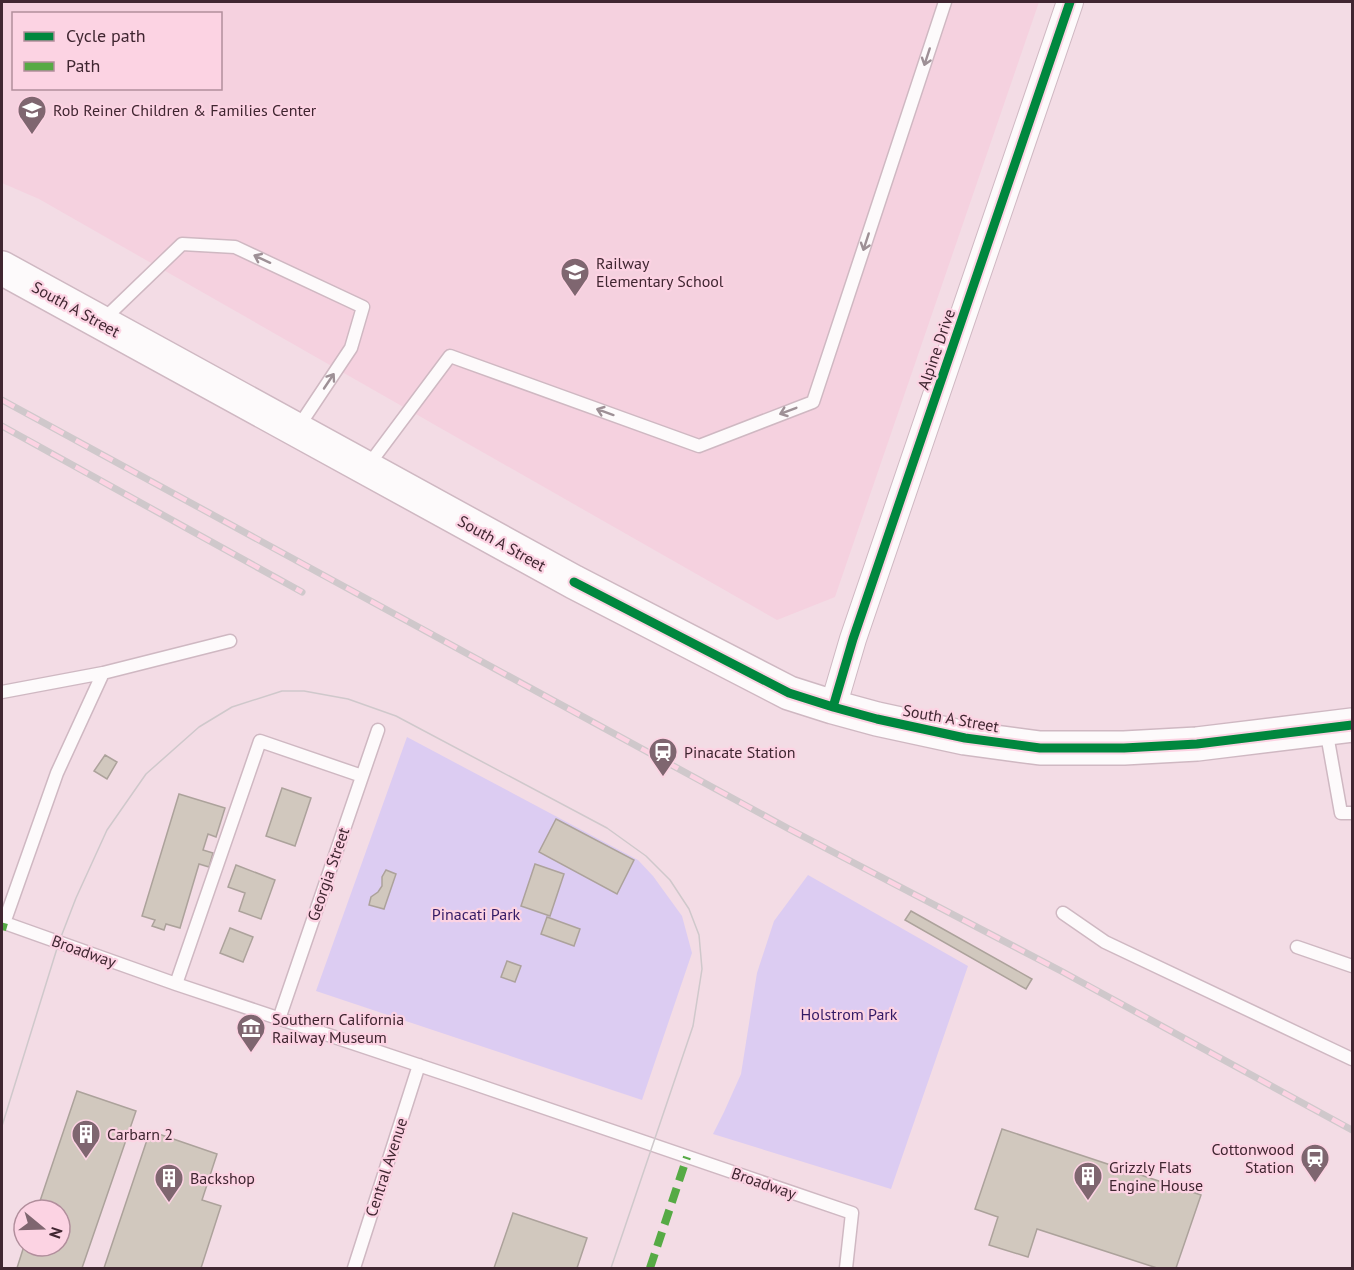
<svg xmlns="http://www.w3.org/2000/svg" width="1354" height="1270" font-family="'PT Sans',sans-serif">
<rect width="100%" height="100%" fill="#f3dce5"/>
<path fill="#f5d1df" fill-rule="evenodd" d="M2,2H1039L835,597L777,620L39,199L2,183ZM14,14H220V88H14Z"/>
<path fill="#dcccf2" d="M407,737L638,860L653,876L682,916L692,953L642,1100L316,991Z
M808,875L968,966L891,1189L713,1134L724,1112L741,1074L757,973L774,921Z"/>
<path fill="#d1c8be" stroke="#aca29b" stroke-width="1.5" d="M105,755L117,762L107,779L94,771Z
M282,788L311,798L295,846L266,836Z
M179,794L225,808L216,837L208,834L203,850L213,853L209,867L199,864L180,928L166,924L164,930L152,926L155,920L142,916Z
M556,819L634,860L617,894L539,852Z
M535,864L564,874L550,916L521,906Z
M236,865L275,880L261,919L239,911L245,893L228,887Z
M386,870L396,874L384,909L369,905L371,897L378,892L382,886V877Z
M911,911L1032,979L1026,989L905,920Z
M547,917L580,929L574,946L541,934Z
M230,928L253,937L243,962L220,953Z
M507,961L521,966L515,982L501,977Z
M77,1091L136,1111L82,1268H17L24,1246H60V1210H37Z
M1002,1129L1201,1195L1176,1268H1157L1037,1229L1028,1257L989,1245L998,1217L975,1209Z
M150,1131L217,1154L202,1200L221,1206L201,1268H104Z
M513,1213L587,1238L577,1268H494Z"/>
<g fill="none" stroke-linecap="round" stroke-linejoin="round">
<g stroke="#cfb8c2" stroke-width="15">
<path id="lane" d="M103,320L182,244L235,247L363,307L351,348L297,429
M367,467L450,356L699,446L813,402L945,2
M2,692L103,673L230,641
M1326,729L1341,813H1352
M1063,913L1105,942L1352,1059
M2,922L176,984L463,1080L852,1213L846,1268
M4,923L57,773L103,673
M1297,947L1352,966
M176,984L260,741L362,776
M279,1019L378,730
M354,1268L419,1065"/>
</g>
<g stroke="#cfb8c2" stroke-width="28">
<path id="street" d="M833,707L853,639L1070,2"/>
</g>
<g stroke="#cfb8c2" stroke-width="36">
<path id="secondary" d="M2,268L574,582L789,693L833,707L877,719L965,738L1040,748H1124L1197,744L1352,725"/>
</g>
<use href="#lane" stroke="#fdfafb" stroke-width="12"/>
<use href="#street" stroke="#fdfafb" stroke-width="26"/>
<use href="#secondary" stroke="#fdfafb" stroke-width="33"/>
<path stroke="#cfc8cb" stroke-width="1.5" d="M2,1126L59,942L76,898L107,830L146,774L199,727L232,707L282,691H304L348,699L396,716L607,828L646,856L670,880L689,909L699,935L702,969L693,1026L611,1268"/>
<g stroke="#cfc8cb" stroke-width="7">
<path id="rail" d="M2,400L789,829L1061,971L1352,1130
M2,426L302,592"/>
</g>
<use href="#rail" stroke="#fcd3e3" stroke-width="4.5" stroke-dasharray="14" stroke-linecap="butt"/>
<path stroke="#56aa45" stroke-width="8" stroke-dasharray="15 8" stroke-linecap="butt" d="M2,930L4,923
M650,1268L687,1157"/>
<g stroke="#fcd3e3" stroke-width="13">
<path id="cycleway" d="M574,582L789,693L833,707L877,719L965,738L1040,748H1124L1197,744L1352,725
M833,707L853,639L1070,2"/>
</g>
<use href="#cycleway" stroke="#00873e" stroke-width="9"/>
</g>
<defs><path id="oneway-shaft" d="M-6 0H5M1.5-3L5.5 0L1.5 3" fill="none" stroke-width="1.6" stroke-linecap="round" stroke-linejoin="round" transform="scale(1.5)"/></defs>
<g stroke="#9e9096">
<use href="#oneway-shaft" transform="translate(927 57) rotate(108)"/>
<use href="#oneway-shaft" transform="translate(866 242) rotate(108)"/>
<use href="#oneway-shaft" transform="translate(262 259) rotate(-155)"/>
<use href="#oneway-shaft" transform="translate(329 381) rotate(-56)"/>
<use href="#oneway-shaft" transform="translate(788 411) rotate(159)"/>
<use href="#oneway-shaft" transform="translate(605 412) rotate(-160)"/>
</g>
<defs>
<g id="school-pin" transform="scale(1.5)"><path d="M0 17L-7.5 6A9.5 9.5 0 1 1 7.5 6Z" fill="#7f6670" stroke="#fcd3e3"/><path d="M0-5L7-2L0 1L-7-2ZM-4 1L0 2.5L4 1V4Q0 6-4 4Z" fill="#fff"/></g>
<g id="station-pin" transform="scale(1.5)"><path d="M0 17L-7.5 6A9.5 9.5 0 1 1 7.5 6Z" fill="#7f6670" stroke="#fcd3e3"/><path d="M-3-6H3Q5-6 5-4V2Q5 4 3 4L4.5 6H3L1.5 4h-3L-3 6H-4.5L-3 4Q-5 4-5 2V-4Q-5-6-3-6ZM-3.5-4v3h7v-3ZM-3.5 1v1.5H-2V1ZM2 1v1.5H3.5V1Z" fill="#fff"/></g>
<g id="museum-pin" transform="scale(1.5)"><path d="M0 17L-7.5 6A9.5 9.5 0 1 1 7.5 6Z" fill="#7f6670" stroke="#fcd3e3"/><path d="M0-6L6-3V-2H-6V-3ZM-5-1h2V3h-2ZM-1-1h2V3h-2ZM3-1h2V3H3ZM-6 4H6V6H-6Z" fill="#fff"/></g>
<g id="building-pin" transform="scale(1.5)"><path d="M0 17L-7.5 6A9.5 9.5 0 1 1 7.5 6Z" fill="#7f6670" stroke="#fcd3e3"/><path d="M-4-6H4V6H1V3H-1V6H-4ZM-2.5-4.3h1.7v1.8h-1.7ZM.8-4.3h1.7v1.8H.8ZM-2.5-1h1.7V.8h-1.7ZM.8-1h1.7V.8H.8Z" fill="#fff"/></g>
</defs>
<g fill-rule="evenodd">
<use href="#school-pin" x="32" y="110"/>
<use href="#school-pin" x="575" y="272"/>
<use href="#station-pin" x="663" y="752"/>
<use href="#museum-pin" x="251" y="1028"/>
<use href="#building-pin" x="86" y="1134"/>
<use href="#station-pin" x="1315" y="1158"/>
<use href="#building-pin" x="1088" y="1176"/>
<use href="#building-pin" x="169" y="1178"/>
</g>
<g text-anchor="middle" stroke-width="4.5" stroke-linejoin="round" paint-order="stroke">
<g font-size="16" fill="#402631" stroke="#fcd3e3" text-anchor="start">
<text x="53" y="116">Rob Reiner Children &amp; Families Center</text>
<text x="596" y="269">Railway<tspan x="596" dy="18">Elementary School</tspan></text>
<text x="684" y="758">Pinacate Station</text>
<text x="272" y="1025">Southern California<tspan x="272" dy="18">Railway Museum</tspan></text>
<text x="107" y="1140">Carbarn 2</text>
<text x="1294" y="1155" text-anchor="end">Cottonwood<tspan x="1294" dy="18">Station</tspan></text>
<text x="1109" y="1173">Grizzly Flats<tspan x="1109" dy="18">Engine House</tspan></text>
<text x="190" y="1184">Backshop</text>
</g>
<g font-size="16" fill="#402631" stroke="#fcd3e3">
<text transform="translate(76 309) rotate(29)" y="6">South A Street</text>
<text transform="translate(936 349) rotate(-71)" y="6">Alpine Drive</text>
<text transform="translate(502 543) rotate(29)" y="6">South A Street</text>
<text transform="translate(951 718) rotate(10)" y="6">South A Street</text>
<text transform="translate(328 874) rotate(-71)" y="6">Georgia Street</text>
<text transform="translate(84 951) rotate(20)" y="6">Broadway</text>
<text transform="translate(386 1167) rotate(-72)" y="6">Central Avenue</text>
<text transform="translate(764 1183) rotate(19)" y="6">Broadway</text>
</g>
<g font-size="16" fill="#331a65" stroke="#fcd3e3">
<text x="476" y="920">Pinacati Park</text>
<text x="849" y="1020">Holstrom Park</text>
</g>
</g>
<rect width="1354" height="1270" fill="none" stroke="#402631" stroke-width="6"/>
<rect x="12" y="12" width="210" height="78" fill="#fcd3e3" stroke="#b18e9c" stroke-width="1.5"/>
<rect x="24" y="32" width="30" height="9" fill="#00873e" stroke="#b18e9c" stroke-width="1.5"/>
<text x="66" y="42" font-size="18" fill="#402631">Cycle path</text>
<rect x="24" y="62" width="30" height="9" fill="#56aa45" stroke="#b18e9c" stroke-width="1.5"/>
<text x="66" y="72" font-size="18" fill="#402631">Path</text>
<g transform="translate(42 1228) rotate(109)"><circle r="28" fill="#fcd3e3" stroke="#b18e9c" stroke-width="1.5"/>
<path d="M0-4.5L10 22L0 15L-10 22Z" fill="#7f6670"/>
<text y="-9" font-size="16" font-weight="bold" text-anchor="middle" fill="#402631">N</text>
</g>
</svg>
